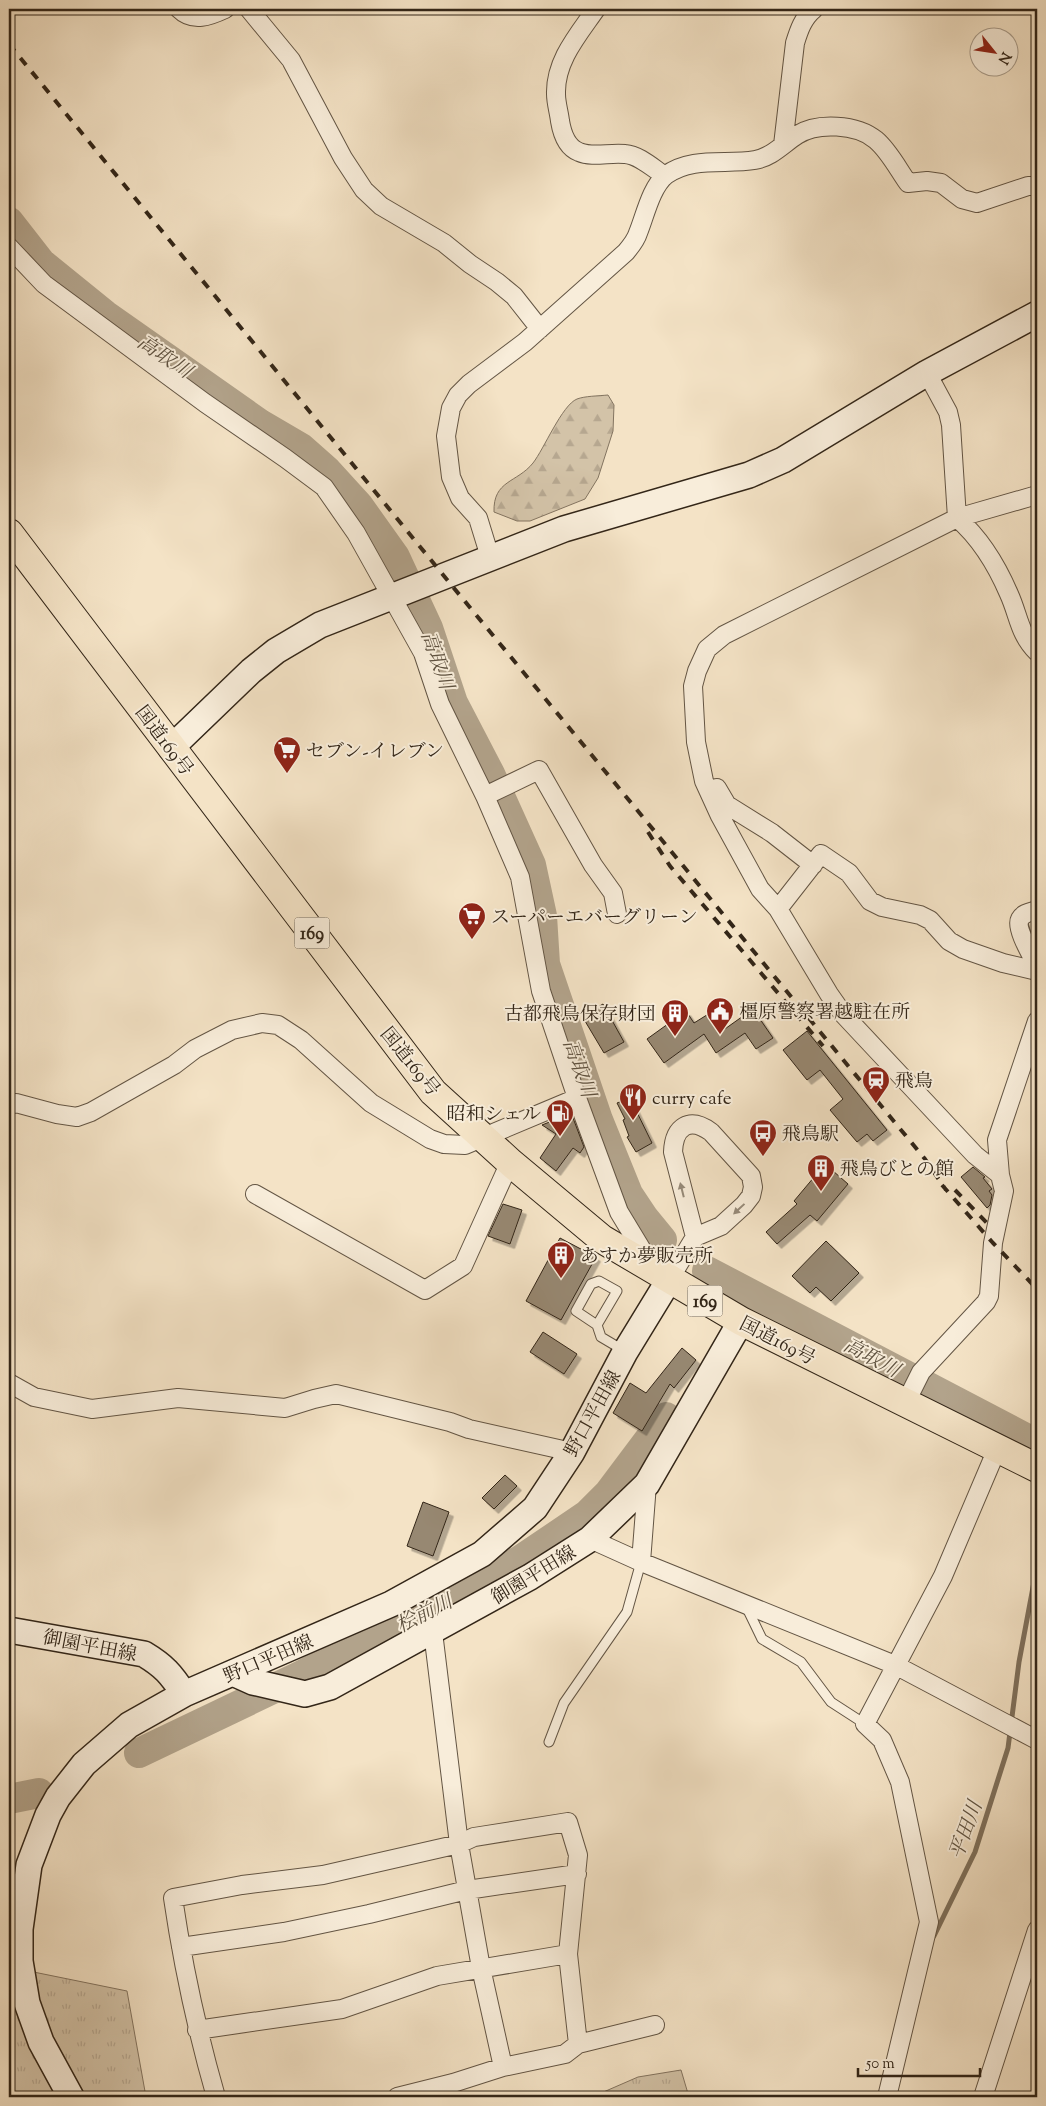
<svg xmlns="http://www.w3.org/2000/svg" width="1046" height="2106" font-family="'Sorts Mill Goudy','Noto Serif JP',serif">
<defs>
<pattern id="forest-firs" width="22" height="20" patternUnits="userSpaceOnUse" patternTransform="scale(1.25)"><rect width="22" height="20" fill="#d3c3a8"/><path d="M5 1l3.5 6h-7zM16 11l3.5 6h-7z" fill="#b6a790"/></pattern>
<pattern id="park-tufts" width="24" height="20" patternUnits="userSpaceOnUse" patternTransform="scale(1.25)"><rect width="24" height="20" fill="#d3c3a8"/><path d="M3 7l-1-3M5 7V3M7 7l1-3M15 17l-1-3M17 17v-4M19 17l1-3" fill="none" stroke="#b6a790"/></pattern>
<filter id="shadow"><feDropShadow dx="4.5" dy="4.5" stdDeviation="0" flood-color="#0004"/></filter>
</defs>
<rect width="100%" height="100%" fill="#f4e3c6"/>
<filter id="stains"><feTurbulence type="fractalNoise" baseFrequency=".004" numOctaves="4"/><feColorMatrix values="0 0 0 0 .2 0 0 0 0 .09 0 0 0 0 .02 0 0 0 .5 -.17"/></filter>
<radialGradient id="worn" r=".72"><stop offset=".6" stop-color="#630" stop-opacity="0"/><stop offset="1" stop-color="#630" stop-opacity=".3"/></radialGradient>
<path fill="url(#forest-firs)" stroke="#837460" d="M608,395L614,405L613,431L598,478L585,499L530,521H517L494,512C493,480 517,483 533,463C544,449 562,405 577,399C585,396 598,396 608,395Z"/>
<path fill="url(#park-tufts)" stroke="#837460" d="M9,1967L127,1991L146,2097H9Z
M681,2070L689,2097H592L638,2077Z"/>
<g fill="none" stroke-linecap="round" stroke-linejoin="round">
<path stroke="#7f715d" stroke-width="5" d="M934,1936L975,1852L1008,1748L1019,1662L1037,1566"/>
<path stroke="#b2a38b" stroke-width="30" d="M9,222L41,263L105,315L260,424L301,448L327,471L358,505L395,557L428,628L453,703L490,774L531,865L542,916L545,964L598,1120L628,1194L644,1218L662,1240
M707,1271L1037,1444
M139,1753L302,1675L373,1637L450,1601L522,1559L587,1515L609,1493L666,1417
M9,1799L39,1793"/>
</g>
<path fill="#978872" stroke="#332618" filter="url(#shadow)" d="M603,1004L624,1042L604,1053L582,1016Z
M753,1009L773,1038L756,1049L745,1033L716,1053L704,1034L664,1063L647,1039L686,1011L694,1023L710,1013L722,1031Z
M807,1031L887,1130L873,1141L867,1134L857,1142L830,1110L843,1099L820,1070L807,1080L783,1050Z
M630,1098L652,1143L636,1152L627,1137L629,1136L623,1120L625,1119L617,1103Z
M567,1115L573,1118L584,1147L580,1153L573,1148L556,1171L540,1158L556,1134L542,1125Z
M825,1164L848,1184L817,1221L810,1215L777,1244L766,1232L797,1204L794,1201Z
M973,1167L985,1177L983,1178L992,1189L989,1191L992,1195L990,1205L987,1208L961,1177Z
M503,1204L522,1210L510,1244L488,1236Z
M560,1238L596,1257L561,1320L526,1301Z
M826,1241L859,1273L831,1301L816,1287L810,1293L792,1276Z
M543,1332L577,1354L564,1374L530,1352Z
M682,1348L696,1360L674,1388L670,1384L642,1431L613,1413L630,1383L646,1393Z
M505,1475L517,1486L494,1509L482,1498Z
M423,1502L449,1512L433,1556L407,1546Z"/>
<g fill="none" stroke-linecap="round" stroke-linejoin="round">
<g stroke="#635544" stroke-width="11">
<path id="lane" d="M597,1325L617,1291L599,1281L591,1284L576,1311L597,1325L601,1337L623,1350
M746,1606L762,1639L801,1662L831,1702L865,1724
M549,1742L564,1703L627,1612L641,1562"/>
</g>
<g stroke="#635544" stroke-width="20">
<path id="street" d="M179,9C193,23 210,16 225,9
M249,9L291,60L343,158L364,190L381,206L444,243L470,264L497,282L514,296L540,329
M596,9C578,35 555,61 556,94C556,103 559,112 560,121C562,133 566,147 579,152C593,158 610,152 625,154C639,155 653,168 665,176
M783,145L795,43C799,30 803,18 814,9
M9,247L44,284L205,403L285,458L324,487L356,533L423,653L440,704L485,796L520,877L541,991L577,1098L619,1212L645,1255L669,1280L695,1237L721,1226L744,1205L751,1196L753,1187L751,1176L711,1132C689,1116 674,1127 673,1152L695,1237
M927,373L948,412L951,425L957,518C980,538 997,566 1009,594C1019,616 1019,634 1037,652
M490,557L478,518L460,498L451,477L446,436L451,408L458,395L469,384L525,342L626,252C631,246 636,240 638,233C645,216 651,187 666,175C692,156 726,165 755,160C772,157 783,144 797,135C817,122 857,124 876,140C889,151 898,169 908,183L927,181L941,183L962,199L977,203L1028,186H1037
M717,788L727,805L772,833L813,865
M485,796L539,770L593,865L613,893L617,914
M778,909L821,854L849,873L870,901L882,907L920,915L930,920L949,941L963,949L1003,963L1037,971
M1037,910C1031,912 1023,913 1020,919C1015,928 1032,956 1037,966
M9,1105L16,1103L57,1114L77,1117L91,1112L174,1065L195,1049L232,1030L262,1023L278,1025L301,1040L371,1103L430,1139L444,1144L465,1145L577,1098
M1000,1175L975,1155L843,1014L829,994L778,909L760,889L720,816L704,781L696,742L693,686L697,671L707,649L724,635L957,518L1037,495
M255,1194L425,1290L463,1266L505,1173L511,1163
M9,1383L34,1397L92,1409L178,1398L285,1408L314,1399L336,1394L450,1422L469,1429L572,1452
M905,1404L921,1372L986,1302L989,1296L993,1243L1004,1191L1000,1175L997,1140L1037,1021
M590,1539L641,1562L895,1665L1037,1740
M641,1562L647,1484
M181,1947L284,1932L369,1914L467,1890L577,1874
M197,2030L342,2009L437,1976L568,1954
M503,2067L565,2054L578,2044L655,2025
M216,2097C197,2031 183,1966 173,1898L242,1885L323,1875L459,1844L474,1837L568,1822L578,1855L568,1954L578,2044
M397,2097L453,2083L503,2067L481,1968L459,1844L433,1632
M887,2097L929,1922L900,1782L882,1740L865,1724L943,1576L997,1449
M983,2097L1037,1930"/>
</g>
<g stroke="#332618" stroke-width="28">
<path id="secondary" d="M171,748L251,671L276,651L320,625L564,529L749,475L783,460L927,373L1037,314
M9,1630L144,1654C164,1666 171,1674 184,1694
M233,1673L253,1682L305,1694L330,1687L530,1577L590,1539L647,1484L741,1321
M71,2097L41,2042L27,2003L20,1961V1929L29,1865L48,1815L58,1797L84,1764L129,1725L184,1694L391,1604L482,1554L535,1508L572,1452L625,1352L669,1280"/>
</g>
<g stroke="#332618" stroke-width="30">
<path id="highway" d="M9,533L433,1092L511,1163L602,1239L741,1321L1037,1468"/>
</g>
<use href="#lane" stroke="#f8edda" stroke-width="9"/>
<use href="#street" stroke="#f8edda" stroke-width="18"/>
<use href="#secondary" stroke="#f8edda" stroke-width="25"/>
<use href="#highway" stroke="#f4e3c6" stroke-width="28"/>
<path stroke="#332618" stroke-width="4" stroke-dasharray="9 9" stroke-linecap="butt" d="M9,44L444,576L925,1159L946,1190
M648,832L670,866L823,1046
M942,1185L993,1243L1037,1289
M955,1190L988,1224"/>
</g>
<defs><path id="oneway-solid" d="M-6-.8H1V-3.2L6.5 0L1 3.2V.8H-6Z" transform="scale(1.25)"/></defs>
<g fill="#968a79">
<use href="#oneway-solid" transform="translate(682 1190) rotate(-104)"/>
<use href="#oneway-solid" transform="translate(739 1209) rotate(137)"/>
</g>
<defs>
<g id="supermarket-pin" transform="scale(1.4375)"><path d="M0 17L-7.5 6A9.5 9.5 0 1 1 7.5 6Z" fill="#8f2418" stroke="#f8edda"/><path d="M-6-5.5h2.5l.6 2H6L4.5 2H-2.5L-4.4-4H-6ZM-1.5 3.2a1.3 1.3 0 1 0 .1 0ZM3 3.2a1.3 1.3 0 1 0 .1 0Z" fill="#fff"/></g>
<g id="civic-pin" transform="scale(1.4375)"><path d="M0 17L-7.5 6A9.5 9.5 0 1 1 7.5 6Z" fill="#8f2418" stroke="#f8edda"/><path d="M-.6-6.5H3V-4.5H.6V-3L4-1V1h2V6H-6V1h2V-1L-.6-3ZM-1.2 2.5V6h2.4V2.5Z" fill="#fff"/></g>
<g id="building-pin" transform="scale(1.4375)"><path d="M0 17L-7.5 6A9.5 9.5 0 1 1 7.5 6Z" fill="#8f2418" stroke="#f8edda"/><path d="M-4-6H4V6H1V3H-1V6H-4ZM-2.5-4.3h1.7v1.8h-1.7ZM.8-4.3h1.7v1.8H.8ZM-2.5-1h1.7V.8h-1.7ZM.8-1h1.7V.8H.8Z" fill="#fff"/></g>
<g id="station-pin" transform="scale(1.4375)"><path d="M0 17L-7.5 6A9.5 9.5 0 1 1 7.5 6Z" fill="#8f2418" stroke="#f8edda"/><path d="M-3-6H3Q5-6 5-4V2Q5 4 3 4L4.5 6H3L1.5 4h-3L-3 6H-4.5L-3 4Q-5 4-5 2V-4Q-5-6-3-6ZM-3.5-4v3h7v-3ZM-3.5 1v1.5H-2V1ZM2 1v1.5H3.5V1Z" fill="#fff"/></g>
<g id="restaurant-pin" transform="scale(1.4375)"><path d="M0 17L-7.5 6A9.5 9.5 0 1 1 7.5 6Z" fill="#8f2418" stroke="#f8edda"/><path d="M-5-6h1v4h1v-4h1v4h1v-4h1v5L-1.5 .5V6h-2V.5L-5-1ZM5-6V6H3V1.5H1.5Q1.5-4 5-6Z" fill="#fff"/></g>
<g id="fuel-pin" transform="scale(1.4375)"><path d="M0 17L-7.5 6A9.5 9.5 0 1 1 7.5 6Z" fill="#8f2418" stroke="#f8edda"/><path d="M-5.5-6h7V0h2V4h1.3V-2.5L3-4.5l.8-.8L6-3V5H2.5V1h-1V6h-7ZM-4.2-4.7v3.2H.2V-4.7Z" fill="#fff"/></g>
<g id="bus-pin" transform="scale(1.4375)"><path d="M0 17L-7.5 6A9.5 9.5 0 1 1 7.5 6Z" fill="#8f2418" stroke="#f8edda"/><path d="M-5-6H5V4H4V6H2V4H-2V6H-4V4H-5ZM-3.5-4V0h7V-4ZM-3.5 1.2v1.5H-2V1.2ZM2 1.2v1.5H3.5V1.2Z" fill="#fff"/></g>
</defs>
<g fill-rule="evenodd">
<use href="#supermarket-pin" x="287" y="750"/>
<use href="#supermarket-pin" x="472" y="916"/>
<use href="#civic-pin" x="720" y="1011"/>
<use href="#building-pin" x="675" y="1013"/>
<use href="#station-pin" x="876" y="1080"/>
<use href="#restaurant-pin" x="633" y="1097"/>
<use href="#fuel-pin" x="560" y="1113"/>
<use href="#bus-pin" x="763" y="1133"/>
<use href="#building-pin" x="821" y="1168"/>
<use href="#building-pin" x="561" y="1255"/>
</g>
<g text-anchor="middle" stroke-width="4" stroke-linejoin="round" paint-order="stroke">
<g fill="#f8edda" stroke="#6e6252" stroke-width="1">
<rect x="294.5" y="917.5" width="35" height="31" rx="4"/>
<rect x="687.5" y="1285.5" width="35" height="31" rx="4"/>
</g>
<g font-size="18" font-weight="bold" fill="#332618">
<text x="312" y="939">169</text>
<text x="705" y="1307">169</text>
</g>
<g font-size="19" fill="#332618" stroke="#f8edda">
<text transform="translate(165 740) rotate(53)" y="7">国道169号</text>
<text transform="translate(411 1061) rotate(51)" y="7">国道169号</text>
<text transform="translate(778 1340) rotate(27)" y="7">国道169号</text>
<text transform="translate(592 1413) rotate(-61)" y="7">野口平田線</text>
<text transform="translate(533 1574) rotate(-31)" y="7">御園平田線</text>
<text transform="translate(90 1645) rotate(11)" y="7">御園平田線</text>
<text transform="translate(268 1658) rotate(-23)" y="7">野口平田線</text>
</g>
<g font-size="19" fill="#332618" stroke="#f8edda" text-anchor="start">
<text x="306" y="757">セブン-イレブン</text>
<text x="491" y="923">スーパーエバーグリーン</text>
<text x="739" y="1018">橿原警察署越駐在所</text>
<text x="656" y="1020" text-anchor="end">古都飛鳥保存財団</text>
<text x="895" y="1087">飛鳥</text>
<text x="652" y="1104">curry cafe</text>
<text x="541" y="1120" text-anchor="end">昭和シェル</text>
<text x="782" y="1140">飛鳥駅</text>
<text x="840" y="1175">飛鳥びとの館</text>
<text x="580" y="1262">あすか夢販売所</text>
</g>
<g font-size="20" font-style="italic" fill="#5f5240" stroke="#f8edda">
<text transform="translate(165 356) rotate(34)" y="7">高取川</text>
<text transform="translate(438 660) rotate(71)" y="7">高取川</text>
<text transform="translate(580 1068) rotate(71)" y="7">高取川</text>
<text transform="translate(872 1357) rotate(28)" y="7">高取川</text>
<text transform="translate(424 1613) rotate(-27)" y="7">桧前川</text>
<text transform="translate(965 1830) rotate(-70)" y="7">平田川</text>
</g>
</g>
<rect width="1046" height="2106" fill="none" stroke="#f4e3c6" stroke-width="30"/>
<rect x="10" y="10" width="1026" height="2086" fill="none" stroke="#332618" stroke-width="2.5"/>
<rect x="15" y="15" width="1016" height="2076" fill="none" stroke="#332618"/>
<g transform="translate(994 52) rotate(120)"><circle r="24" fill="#f8edda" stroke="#a99d8c"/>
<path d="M0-4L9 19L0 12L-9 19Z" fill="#8f2418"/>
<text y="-8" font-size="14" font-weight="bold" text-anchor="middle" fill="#332618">N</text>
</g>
<path d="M858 2068v8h122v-8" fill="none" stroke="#332618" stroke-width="2.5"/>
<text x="866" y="2068" font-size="15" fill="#332618" stroke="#f8edda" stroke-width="4" paint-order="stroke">50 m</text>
<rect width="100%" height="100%" filter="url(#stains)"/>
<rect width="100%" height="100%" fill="url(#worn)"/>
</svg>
